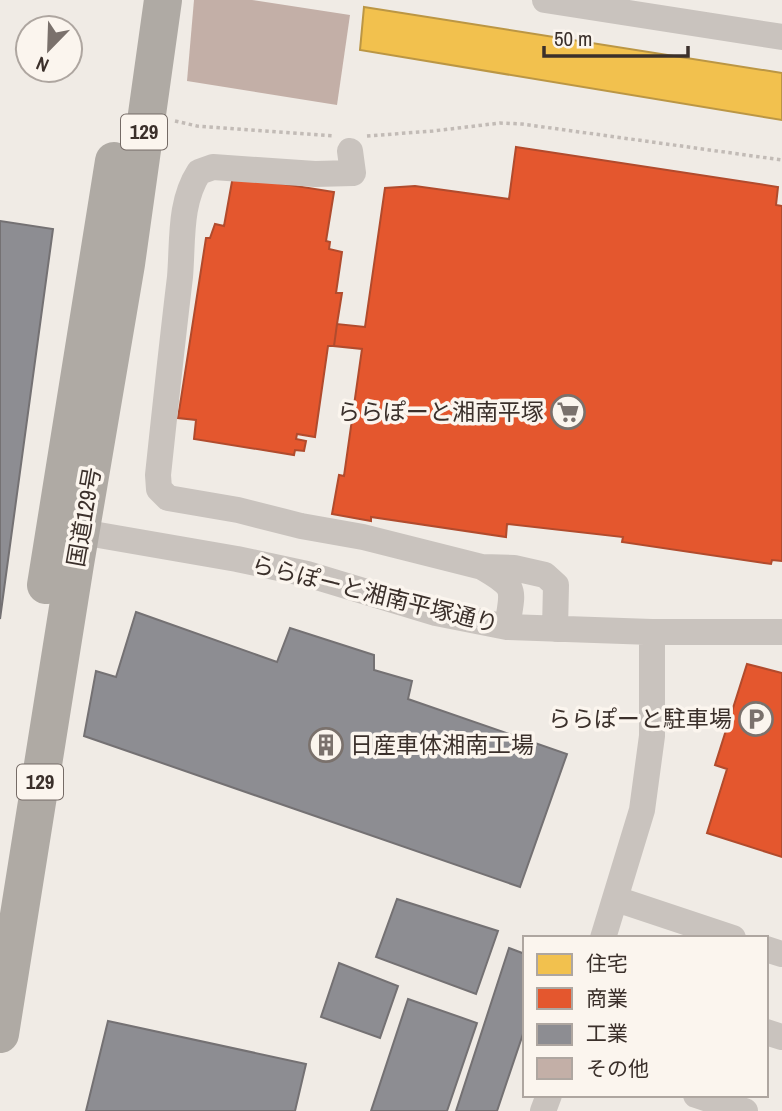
<svg xmlns="http://www.w3.org/2000/svg" width="782" height="1111" font-family="'Archivo Narrow','Noto Sans JP',sans-serif">
<rect width="100%" height="100%" fill="#f0ebe5"/>
<path fill="#f2c14e" stroke="#bb9644" stroke-width="2" d="M364,7L782,73V120L360,50Z"/>
<path fill="#e4572e" stroke="#b14b2d" stroke-width="2" d="M516,147L778,187L776,205L782,206V561L772,560L771,564L622,542L623,537L507,524L506,537L371,517V521L332,514L339,475L344,476L362,349L334,346L337,324L365,327L385,188L415,186L509,199Z
M233,176L334,192L326,241L330,242L329,249L342,252L336,293H342L337,324L334,346H328L315,437L297,434L296,439L306,441L304,451L295,450L294,455L194,439L196,420L178,418L206,238H210L215,224L224,226Z
M747,664L782,673V857L707,833L727,769L715,765Z"/>
<path fill="#8d8d92" stroke="#747173" stroke-width="2" d="M0,221L53,229L0,619Z
M136,612L277,662L290,628L374,655V670L412,681L408,699L567,754L520,887L84,736L96,671L116,677Z
M397,899L498,931L476,994L376,957Z
M509,948L525,954V1028L497,1111H456Z
M339,963L398,986L380,1038L321,1017Z
M408,999L477,1023L447,1111H371Z
M108,1021L306,1064L295,1111H86Z"/>
<path fill="#c3afa7" d="M194,0H252L350,15L337,105L187,81Z"/>
<g fill="none" stroke-linecap="round" stroke-linejoin="round">
<path stroke="#c2bbb6" stroke-width="3.5" stroke-dasharray="3.5 3.5" stroke-linecap="butt" d="M175,121L197,126L334,136
M367,136L433,131L500,123L522,124L782,160"/>
<path stroke="#c9c3be" stroke-width="26" d="M545,0L782,37
M350,151L353,173L315,174L213,167L199,172C179,203 183,241 180,277C172,343 165,409 158,475L159,489L168,498L238,510L301,526L363,537L482,567L514,568L545,575L556,585L555,629
M64,529L237,559L307,574L436,613L507,627L652,632H782
M482,567C518,588 513,588 507,627
M616,899L733,938
M603,938L642,810L652,736V632
M766,949L782,954
M766,1032L782,1037
M696,1095L745,1111
M543,1111L549,1095"/>
<path stroke="#afaaa4" stroke-width="38" d="M46,585L114,161
M0,1034L75,564L126,264L163,0"/>
</g>
<defs>
<g id="supermarket-ring" transform="scale(1.75)"><circle r="9.5" fill="#fbf5ee" stroke="#7a716c" stroke-width="1.5"/><path d="M-6-5.5h2.5l.6 2H6L4.5 2H-2.5L-4.4-4H-6ZM-1.5 3.2a1.3 1.3 0 1 0 .1 0ZM3 3.2a1.3 1.3 0 1 0 .1 0Z" fill="#7a716c"/></g>
<g id="parking-ring" transform="scale(1.75)"><circle r="9.5" fill="#fbf5ee" stroke="#7a716c" stroke-width="1.5"/><path d="M-3.5-5.5H1a3.5 3.5 0 0 1 0 7H-1V5.5H-3.5ZM-1-3.4V-.6H.8a1.4 1.4 0 0 0 0-2.8Z" fill="#7a716c"/></g>
<g id="building-ring" transform="scale(1.75)"><circle r="9.5" fill="#fbf5ee" stroke="#7a716c" stroke-width="1.5"/><path d="M-4-6H4V6H1V3H-1V6H-4ZM-2.5-4.3h1.7v1.8h-1.7ZM.8-4.3h1.7v1.8H.8ZM-2.5-1h1.7V.8h-1.7ZM.8-1h1.7V.8H.8Z" fill="#7a716c"/></g>
</defs>
<g fill-rule="evenodd">
<use href="#supermarket-ring" x="568" y="412"/>
<use href="#parking-ring" x="756" y="719"/>
<use href="#building-ring" x="326" y="745"/>
</g>
<g text-anchor="middle" stroke-width="7" stroke-linejoin="round" paint-order="stroke">
<g fill="#fbf5ee" stroke="#756b66" stroke-width="2">
<rect x="121" y="114.5" width="46" height="35" rx="5"/>
<rect x="17" y="764.5" width="46" height="35" rx="5"/>
</g>
<g font-size="21" font-weight="bold" fill="#3b302b">
<text x="144" y="139">129</text>
<text x="40" y="789">129</text>
</g>
<g font-size="23" fill="#3b302b" stroke="#fbf5ee" text-anchor="end">
<text x="544" y="420">ららぽーと湘南平塚</text>
<text x="732" y="727">ららぽーと駐車場</text>
<text x="350" y="753" text-anchor="start">日産車体湘南工場</text>
</g>
<g font-size="23" fill="#3b302b" stroke="#fbf5ee">
<text transform="translate(84 517) rotate(-80)" y="8">国道129号</text>
<text transform="translate(375 594) rotate(14)" y="8">ららぽーと湘南平塚通り</text>
</g>
</g>
<rect x="523" y="936" width="245" height="161" fill="#fbf5ee" stroke="#aea6a0" stroke-width="2"/>
<rect x="537" y="954" width="35" height="21" fill="#f2c14e" stroke="#aea6a0" stroke-width="2"/>
<text x="586" y="971" font-size="21" fill="#3b302b">住宅</text>
<rect x="537" y="988" width="35" height="21" fill="#e4572e" stroke="#aea6a0" stroke-width="2"/>
<text x="586" y="1006" font-size="21" fill="#3b302b">商業</text>
<rect x="537" y="1024" width="35" height="21" fill="#8d8d92" stroke="#aea6a0" stroke-width="2"/>
<text x="586" y="1041" font-size="21" fill="#3b302b">工業</text>
<rect x="537" y="1058" width="35" height="21" fill="#c3afa7" stroke="#aea6a0" stroke-width="2"/>
<text x="586" y="1076" font-size="21" fill="#3b302b">その他</text>
<g transform="translate(49 49) rotate(203)"><circle r="33" fill="#fbf5ee" stroke="#aea6a0" stroke-width="2"/>
<path d="M0-5L12 26L0 18L-12 26Z" fill="#7a716c"/>
<text y="-10" font-size="19" font-weight="bold" text-anchor="middle" fill="#3b302b">N</text>
</g>
<path d="M544 46v10h144v-10" fill="none" stroke="#3b302b" stroke-width="3.5"/>
<text x="554" y="46" font-size="21" fill="#3b302b" stroke="#fbf5ee" stroke-width="5" paint-order="stroke">50 m</text>
</svg>
